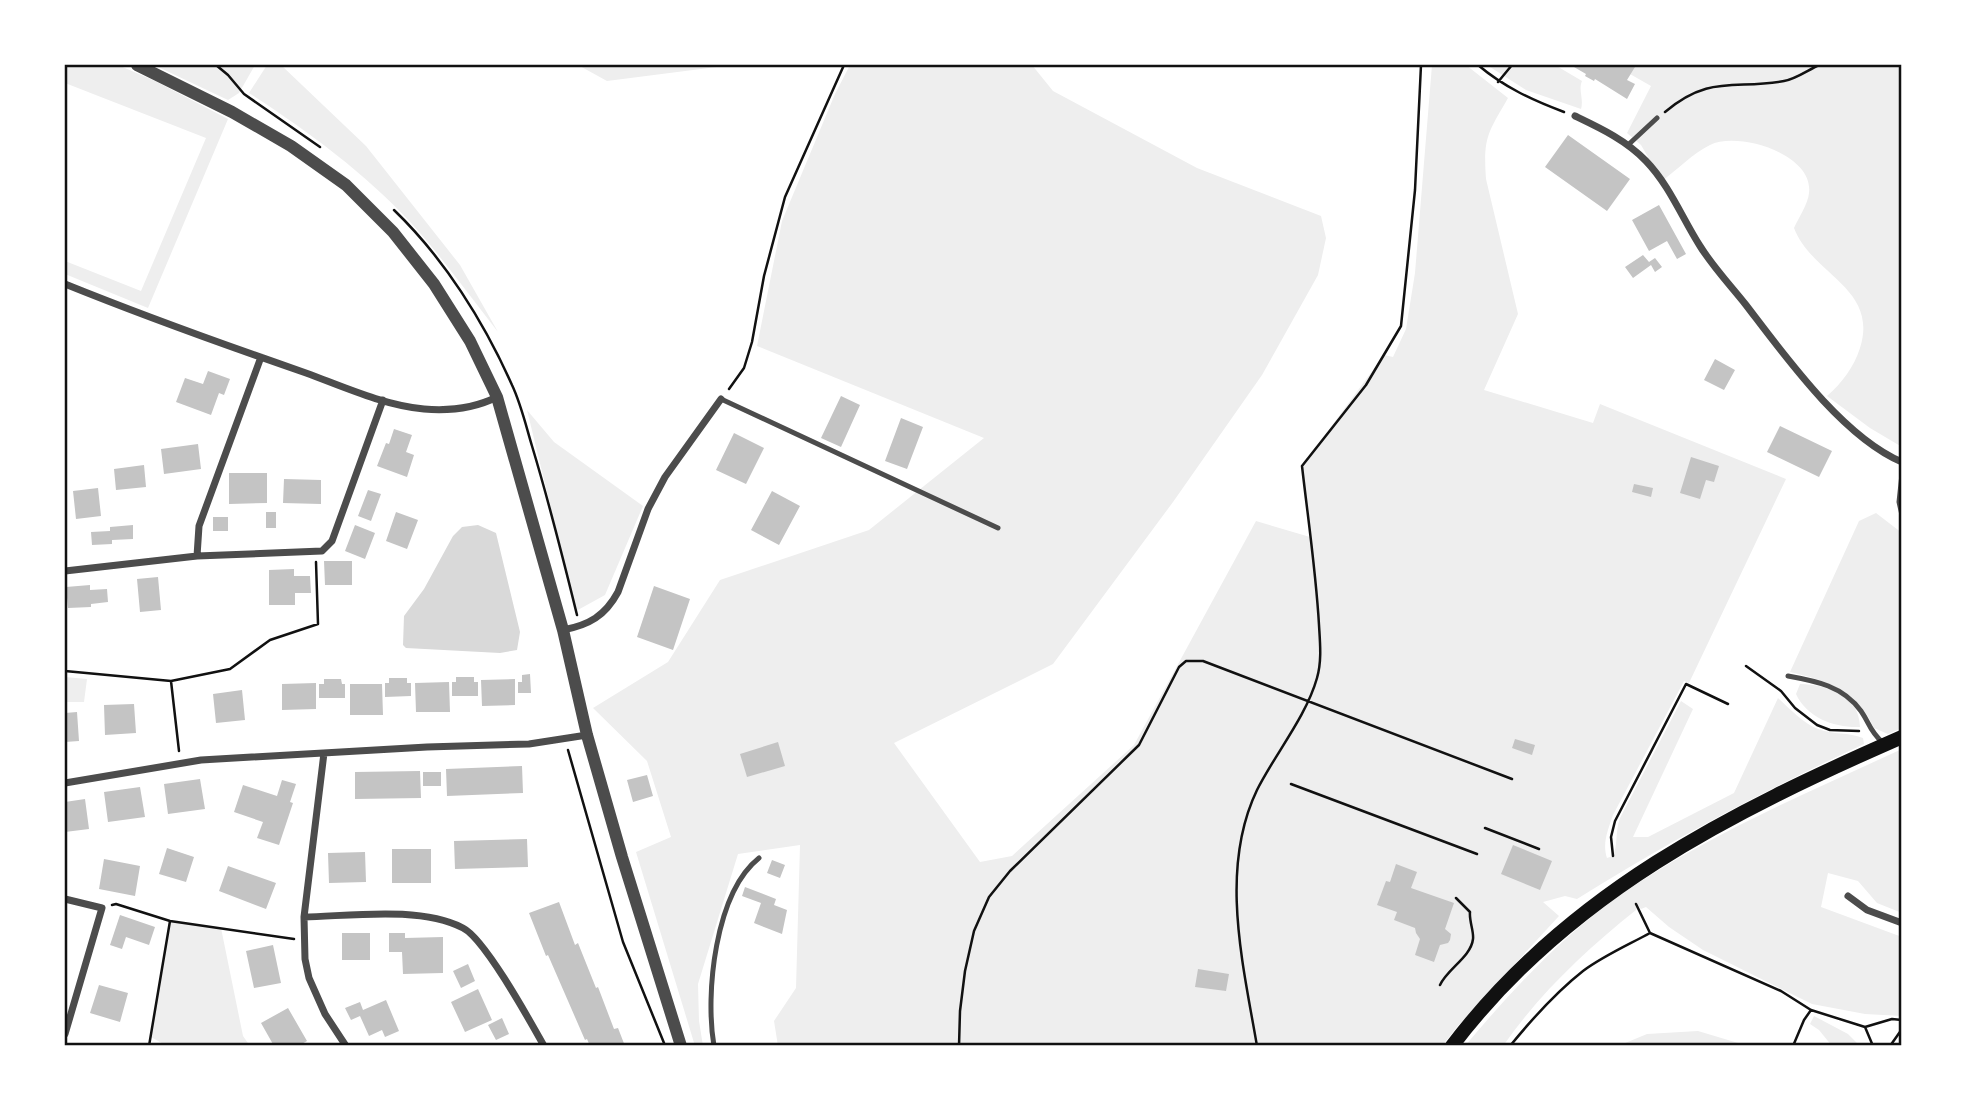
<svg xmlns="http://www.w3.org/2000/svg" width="1967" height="1111" font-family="'Crimson Pro',serif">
<rect width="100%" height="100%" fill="#fff"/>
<path fill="#eee" d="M65,65H118L155,81L228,119L148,308L65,274V261L141,291L206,138L65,83Z
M154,65H255L239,93L228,100Z
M267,65H281L366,146L460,265L498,332C469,295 442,257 411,223C364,172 306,130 249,93Z
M578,65H732L607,81Z
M850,65H1032L1053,91L1197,168L1321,216L1326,238L1318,275L1262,375L1173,502L1053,664L894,743L980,862L1012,856L1134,745L1256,521L1310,537L1302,466L1384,355L1393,357L1406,329L1415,273L1432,65H1466L1508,98C1488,133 1483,137 1486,179L1518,314L1484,390L1593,423L1600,404L1786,479L1689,683L1684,681L1613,815C1608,830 1602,843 1607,858L1613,856C1618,845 1615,831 1620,818L1681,701L1693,709L1633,837H1648L1734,793L1778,698C1790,709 1803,723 1818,729C1833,735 1849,732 1863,738L1864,744C1765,790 1669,841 1577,899L1565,896L1543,902L1559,916L1457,1027L1442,1046H778L774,1021L796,988L800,845L738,854L698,984L699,1021L703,1046H695L636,852L671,837L647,761L593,708L668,662L720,580L869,530L984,438L757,346L782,221L835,94Z
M1487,65H1555L1582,81C1578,90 1584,99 1581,109L1526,90Z
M1631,65H1902V447L1870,428L1827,396C1842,383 1854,367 1860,348C1879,288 1812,275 1794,228C1799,217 1808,204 1809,193C1814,154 1738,131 1710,145C1693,153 1677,170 1662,181L1641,145L1627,133L1651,86L1630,74L1634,67Z
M527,410L554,442L643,506L605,595L576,611Z
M1876,513L1902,533V728L1888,734L1874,728C1857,690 1828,681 1790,672L1859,521Z
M65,677L87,679L84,702H65Z
M1800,684C1828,685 1859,694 1860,727C1835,728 1807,718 1796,694Z
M1902,749V913L1877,903L1858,881L1828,873L1821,907L1902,937V1016L1865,1014L1812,1004L1703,950L1669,927L1646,907L1641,909L1637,905L1636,910C1586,950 1540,993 1503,1046H1465C1511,991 1563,935 1622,894C1709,834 1807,793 1902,749Z
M170,921L221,928L243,1036L250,1046H167L151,1037Z
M1814,1016L1848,1034L1860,1046H1832L1819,1030L1810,1024Z
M1698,1031L1748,1046H1618L1647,1034Z"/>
<path fill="#d9d9d9" d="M478,525L496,533L520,632L517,650L500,653L406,648L403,645L404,616L424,589L453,536L462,527Z"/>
<path fill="#c4c4c4" d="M1576,65H1631L1635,67L1627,80L1635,84L1627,99L1595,79L1594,81L1585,76L1586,74L1574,67Z
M1568,135L1630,179L1607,211L1545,167Z
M1659,205L1686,254L1677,259L1667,241L1649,251L1632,220Z
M1643,255L1649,262L1655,258L1662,267L1655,272L1651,265L1633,278L1625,267Z
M1715,359L1735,370L1724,390L1704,380Z
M208,371L230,379L224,395L219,393L211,415L176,402L185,378L203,384Z
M841,396L860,405L841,447L821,438Z
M901,418L923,427L907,469L885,461Z
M1780,426L1832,451L1819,477L1767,452Z
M394,429L412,435L406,452L414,455L407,477L377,466L386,443L389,444Z
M734,433L764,448L746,484L716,470Z
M198,444L201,469L164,474L161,449Z
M1691,457L1719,466L1714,482L1706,480L1700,499L1680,493Z
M144,465L146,487L116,490L114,469Z
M229,473H267V503L229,504Z
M284,479L321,480V504L283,503Z
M1634,484L1653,488L1651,497L1632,492Z
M98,488L101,516L76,519L73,491Z
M368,490L381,494L371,521L358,516Z
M772,491L800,506L779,545L751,530Z
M266,512H276V528H266Z
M396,512L418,520L407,549L386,541Z
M213,517H228V531H213Z
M133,525V539L112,540V544L92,545L91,532L110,531V527Z
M355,525L375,533L365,559L345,551Z
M324,561H352V585H325Z
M294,569V576H310L311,593H295V605H269V570Z
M158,577L161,610L140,612L137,579Z
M90,585V590L107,589L108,602L91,604V607L68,608L66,587Z
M654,586L690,599L673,650L637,637Z
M530,674L531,693H518V682H522V675Z
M456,677H474V682H478V696H452V682H456Z
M389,678H407V683H411V696L385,697V683H389Z
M324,679H341L342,684H345V698H319V684H324Z
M515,679V705L482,706L481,680Z
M449,682L450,712H416L415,683Z
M316,683V709L282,710V684Z
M350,684H382L383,715H350Z
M242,690L245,720L216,723L213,694Z
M134,704L136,733L105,735L104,705Z
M77,712L79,741L65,742V713Z
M1515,739L1535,745L1532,755L1512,748Z
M778,742L785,766L747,777L740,754Z
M522,766L523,793L447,796L446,769Z
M420,771L421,798L355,799V772Z
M423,772H441V786H423Z
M647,775L653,796L633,802L627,780Z
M200,779L205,809L168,814L164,784Z
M282,780L296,784L290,802L293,803L279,845L257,838L263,822L234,812L243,785L277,796Z
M140,787L145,817L108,822L104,792Z
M85,799L89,829L65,832V802Z
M527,839L528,867L455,869L454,841Z
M1513,845L1552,861L1540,890L1501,874Z
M167,848L194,857L186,882L159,874Z
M392,849H431V883H392Z
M365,852L366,882L329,883L328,853Z
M104,859L140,866L135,896L99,889Z
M772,860L785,865L780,878L767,873Z
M1396,864L1417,872L1411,888L1454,903L1445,929L1451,934L1450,940L1448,943L1440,945L1434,962L1415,955L1420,939L1416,933L1415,928L1394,920L1397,912L1377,905L1386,881L1390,882Z
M228,866L276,883L266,909L219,891Z
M745,887L776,899L774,905L787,910L782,934L754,923L761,903L742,896Z
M559,902L575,945L578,943L596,988L598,987L614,1029L618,1028L625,1046H590L587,1039L585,1040L548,955L546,956L529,913Z
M120,915L155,927L149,945L126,937L122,949L110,945Z
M342,933H370V960H342Z
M389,933H405V938L443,937V973L403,974L402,952H389Z
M273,945L281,983L254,988L246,951Z
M468,964L475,981L461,988L453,971Z
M1198,969L1229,974L1226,991L1195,987Z
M99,985L128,993L120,1022L90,1013Z
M478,989L492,1020L465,1032L451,1002Z
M386,1000L399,1031L385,1037L382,1030L369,1036L360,1016L351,1020L345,1008L360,1002L363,1010Z
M288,1008L307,1041L298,1046H274L261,1023Z
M502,1018L509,1034L496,1040L488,1025Z"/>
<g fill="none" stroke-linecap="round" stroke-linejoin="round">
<path stroke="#111" stroke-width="2.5" d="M216,65L228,75L244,94L320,147
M1478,65C1504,87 1532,100 1564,112
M1498,82L1512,65
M1665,112C1710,74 1735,90 1784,81C1796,79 1808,70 1819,65
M394,210C444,258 484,322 512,385C521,404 526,426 532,446C549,502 563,558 577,615
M729,389L744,368L752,342L764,276L785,197L844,65
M1746,666L1781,691L1795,708L1817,725L1830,730L1859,731
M65,671L171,681L230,669L270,640L318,624L316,562
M171,681L179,751
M568,750L623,942L664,1043
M1291,784L1477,854
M1485,828L1539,849
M1613,856L1611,837L1615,821L1686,684L1728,704
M1636,904L1650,933L1781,991L1811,1010L1865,1027L1892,1019L1902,1020
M112,905L116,904L170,921L294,939
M1440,985C1447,969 1471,957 1473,939C1474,931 1469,921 1470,912L1456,898
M1865,1027L1873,1046
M149,1046L170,921
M959,1046L960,1011L965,971L974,931L989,897L1010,871L1139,745L1179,667L1186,661H1203L1512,779
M1257,1046C1243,964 1219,869 1257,790C1275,754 1306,717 1317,678C1322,661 1320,642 1319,625C1316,572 1308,519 1302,466L1366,385L1401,326L1415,190L1421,65
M1510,1046C1532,1019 1555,993 1583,971C1603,956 1628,945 1650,933
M1793,1046L1804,1020L1811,1010
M1890,1046L1902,1029"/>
<path stroke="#4c4c4c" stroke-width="5" d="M1628,145L1657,118
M721,399L998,528
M1902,474L1899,502L1902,515
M1788,676C1816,681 1843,686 1861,711C1870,724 1869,730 1882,742
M714,1046C705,994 715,893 759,858"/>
<path stroke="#4c4c4c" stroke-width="7" d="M1575,116C1600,128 1626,140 1646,161C1670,186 1682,218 1700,246C1713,267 1731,286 1746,305C1785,356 1843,437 1902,462
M65,284C144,316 225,345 306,373C344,387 383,405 424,409C448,411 475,408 497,397
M197,556L199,526L261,357
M65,571L197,556L322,551L332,541L383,400
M563,630C589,625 605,616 618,592L648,509L665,477L721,399
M324,753L304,917L305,959L309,978L325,1014L346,1046
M65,783L201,760L427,747L529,744L587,735
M1848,896L1867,910L1902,923
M65,899L102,908L65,1034
M304,917C351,916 420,906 463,928C485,939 530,1021 544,1046"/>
<path stroke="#4c4c4c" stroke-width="12" d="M137,65L232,112L291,146L346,185L393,232L434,284L470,341L497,397L563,630L587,735L622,857L681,1046"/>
<path stroke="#111" stroke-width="14" d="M1452,1046C1568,893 1731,812 1902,737"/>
</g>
<rect width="1967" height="1111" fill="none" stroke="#ffffff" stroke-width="133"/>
<rect x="66" y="66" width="1834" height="978" fill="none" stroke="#111" stroke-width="2.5"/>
</svg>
